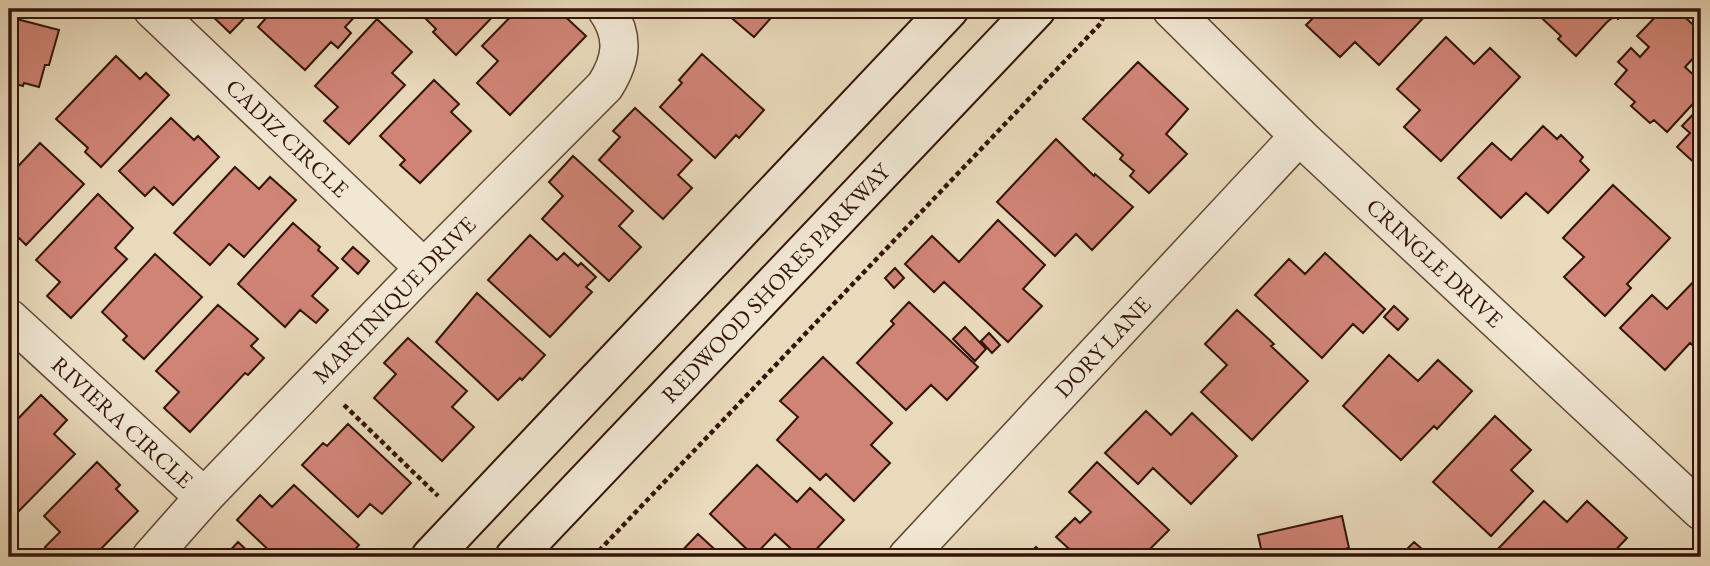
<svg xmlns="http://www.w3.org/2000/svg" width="1710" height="566" font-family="'EB Garamond',serif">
<rect width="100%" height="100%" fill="#e9dabb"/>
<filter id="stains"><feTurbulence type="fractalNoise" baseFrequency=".00286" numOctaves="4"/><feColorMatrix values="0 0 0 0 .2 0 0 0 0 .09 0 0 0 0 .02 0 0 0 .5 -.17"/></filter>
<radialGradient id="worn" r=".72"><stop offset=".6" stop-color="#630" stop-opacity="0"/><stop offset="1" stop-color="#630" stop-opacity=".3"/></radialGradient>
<path fill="#d08476" stroke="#331409" stroke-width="2" d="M42,9H67L65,15Z
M205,9H253L230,33Z
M274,9H362L345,27L351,33L338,48L331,42L305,70L258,27Z
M427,9H500L456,55L433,32L436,29L422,15Z
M518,9H557L586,36L510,115L477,83L498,61L482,46Z
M721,9H779L754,37Z
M1322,9H1420L1426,15L1379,65L1355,42L1340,57L1306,25Z
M1532,9H1628L1618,19L1615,16L1607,22L1576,56L1558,39L1561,36Z
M1663,9H1676L1701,32V50L1685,67L1701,82V95L1667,132L1654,120L1650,123L1631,106L1635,102L1615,84L1627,70L1618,62L1631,48L1640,57L1649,47L1637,36Z
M9,17L59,30L49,65H45L39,87L24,83L23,86L12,83L13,80L9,79Z
M377,19L412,52L392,73L405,85L349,144L324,121L338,107L315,86Z
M1446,37L1474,64L1490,48L1520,77L1441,161L1404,127L1420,110L1397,89Z
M702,54L764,110L739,138L736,135L715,158L660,107L682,83L679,80Z
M116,56L140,79L146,73L169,95L101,167L85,152L88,148L56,119Z
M1138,62L1188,109L1166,134L1187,154L1149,193L1130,176L1134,171L1120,159L1123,155L1083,119Z
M434,80L459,104L451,112L471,131L420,183L400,165L405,160L380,136Z
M1701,106V177L1694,171L1698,166L1677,147L1690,133L1682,126Z
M635,108L692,160L678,175L692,188L663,219L599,160L620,137L613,131Z
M171,118L194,140L198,136L219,157L173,205L154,187L145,196L119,171Z
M1543,126L1557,139L1561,135L1583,157L1580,161L1589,170L1548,213L1526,193L1501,218L1458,178L1492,143L1511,160Z
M1056,139L1094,176L1095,174L1133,207L1092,250L1076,234L1055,256L997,202Z
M40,143L84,184L26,245L9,228V176Z
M573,156L633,211L619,226L641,247L609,281L542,219L563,196L549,182Z
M235,167L259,189L270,177L296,200L244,257L229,244L210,265L174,233Z
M1613,185L1670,238L1627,284L1631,288L1605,316L1564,277L1584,257L1563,238Z
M98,194L133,228L115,248L127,259L71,318L47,296L60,282L36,260Z
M998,220L1045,265L1023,289L1042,306L1008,342L944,282L934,292L905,264L932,236L959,262Z
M293,223L320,247L318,250L338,268L312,296L328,310L316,323L300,310L285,327L238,284Z
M530,235L557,260L564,253L578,266L581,263L596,277L586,287L592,292L550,337L488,280Z
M353,247L369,261L358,274L342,259Z
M1325,253L1385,309L1363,333L1353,324L1322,358L1255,295L1289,259L1305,274Z
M155,254L202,297L144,359L123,340L127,336L102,312Z
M895,268L904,278L894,288L885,278Z
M1701,274V353L1690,343L1665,370L1620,328L1652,295L1667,309Z
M477,293L545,355L522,380L520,378L498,400L436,342Z
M909,302L978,367L947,400L931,385L906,410L857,363L894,324L891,321Z
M218,305L258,339L251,346L264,358L248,375L245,373L190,432L164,408L179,392L156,371Z
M1394,306L1408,319L1398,330L1384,317Z
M1237,310L1274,344L1271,346L1308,381L1252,440L1201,392L1227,365L1205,344Z
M965,327L986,349L975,361L953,339Z
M989,333L1000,345L992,353L981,341Z
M408,338L467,391L452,407L474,427L442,461L374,398L396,374L384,363Z
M1389,355L1418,381L1438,360L1472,391L1437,429L1434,426L1401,460L1343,406Z
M823,357L892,423L871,445L890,463L854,501L826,474L820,480L777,440L798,417L780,401Z
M41,395L67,420L54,434L75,454L13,517L9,513V428Z
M1146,411L1171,435L1192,413L1237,456L1191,504L1153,468L1138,484L1105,453Z
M1495,416L1531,450L1511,470L1533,491L1491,536L1433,482Z
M348,424L411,483L382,514L370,504L358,517L302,465L323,443L327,446Z
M97,462L120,485L116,489L138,511L93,557H55L45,547L60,532L44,516Z
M1097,462L1169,530L1142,557H1078L1056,537L1075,518L1080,523L1091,512L1069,492Z
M757,465L797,502L810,488L844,520L809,557H800L775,534L754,556L710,514Z
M294,485L359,545L348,557H276L237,520L260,495L272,507Z
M1544,501L1567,522L1587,501L1627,538L1609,557H1502L1496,551Z
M1342,516L1349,548L1345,549L1347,557H1263L1258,535Z
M698,534L723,557H676Z
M238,542L254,557H224Z
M1414,542L1431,557H1399Z
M1036,547L1046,557H1026Z"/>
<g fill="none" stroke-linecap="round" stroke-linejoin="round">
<g stroke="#604636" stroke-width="40">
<g id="minor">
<path id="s1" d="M152,9L424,268"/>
<path id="s2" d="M1171,9L1299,136L1701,511"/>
<path id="s3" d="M9,318L204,497"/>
<path id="s4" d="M151,557L204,497L424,268L605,86C622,59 625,36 606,9"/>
<path id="s5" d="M907,557L1299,136"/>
</g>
</g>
<g stroke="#331409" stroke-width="42">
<g id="secondary">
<path d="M431,557L949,9"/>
<path id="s6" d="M515,557L1036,9"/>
</g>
</g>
<path stroke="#331409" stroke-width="4.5" stroke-dasharray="5 3.5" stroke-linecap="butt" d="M344,405L438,496
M593,557L1101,23L1106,9"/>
<use href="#minor" stroke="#f1e7d3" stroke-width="37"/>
<use href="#secondary" stroke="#f1e7d3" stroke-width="38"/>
</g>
<g text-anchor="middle" stroke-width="5" stroke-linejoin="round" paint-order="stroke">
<g font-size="23" fill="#331409" stroke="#f1e7d3">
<text dy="8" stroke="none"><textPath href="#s1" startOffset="187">CADIZ CIRCLE</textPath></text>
<text dy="8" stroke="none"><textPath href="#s2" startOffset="366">CRINGLE DRIVE</textPath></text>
<text dy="8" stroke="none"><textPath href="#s6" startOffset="378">REDWOOD SHORES PARKWAY</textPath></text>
<text dy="8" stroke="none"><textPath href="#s4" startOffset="354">MARTINIQUE DRIVE</textPath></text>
<text dy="8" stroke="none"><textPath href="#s5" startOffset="287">DORY LANE</textPath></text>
<text dy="8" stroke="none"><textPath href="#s3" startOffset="154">RIVIERA CIRCLE</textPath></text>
</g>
</g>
<rect width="1710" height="566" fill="none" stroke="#e9dabb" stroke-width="35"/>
<rect x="10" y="10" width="1689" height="545" fill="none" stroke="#331409" stroke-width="3.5"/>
<rect x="18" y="18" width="1675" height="531" fill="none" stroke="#331409" stroke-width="2"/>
<rect width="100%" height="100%" filter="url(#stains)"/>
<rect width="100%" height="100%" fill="url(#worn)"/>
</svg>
